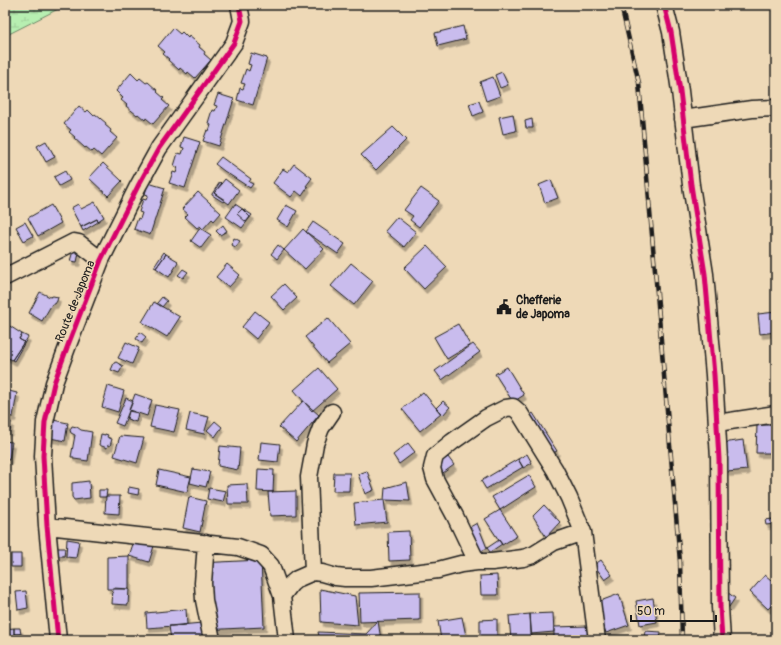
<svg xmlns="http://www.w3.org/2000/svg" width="781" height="645" font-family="Pangolin,sans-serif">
<defs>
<pattern id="wetland-marsh" width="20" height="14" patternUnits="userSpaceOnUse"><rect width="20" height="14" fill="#b7efb1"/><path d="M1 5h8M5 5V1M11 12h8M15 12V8" fill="none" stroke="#9dcc98"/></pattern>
<filter id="shadow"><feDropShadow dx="2.5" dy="4.5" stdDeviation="0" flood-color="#0004"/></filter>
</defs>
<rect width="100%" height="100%" fill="#eed9b7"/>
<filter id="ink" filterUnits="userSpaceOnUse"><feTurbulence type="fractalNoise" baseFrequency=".025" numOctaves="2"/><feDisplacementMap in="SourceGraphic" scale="8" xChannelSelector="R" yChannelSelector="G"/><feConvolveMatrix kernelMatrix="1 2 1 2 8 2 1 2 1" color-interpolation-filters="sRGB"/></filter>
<g filter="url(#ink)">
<path fill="url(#wetland-marsh)" stroke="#6a8666" d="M5,5H66L5,36Z"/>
<path fill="#c9bced" stroke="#1c1c1c" filter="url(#shadow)" d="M463,26L466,39L438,46L435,33Z
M173,28L180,34L182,32L188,38L189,36L200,45L199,47L205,52L204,54L211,60L195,78L188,72L187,74L180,68L179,70L168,60L169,59L163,54L165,52L158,46Z
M251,53L267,58L253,105L237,100L240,88L243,89L245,84L241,83L246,69L249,71L251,65L248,64Z
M502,72L508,85L500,88L495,75Z
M131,73L138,80L140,78L146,83L148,82L158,91L157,92L164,98L162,100L169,106L153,124L146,118L145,120L138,114L137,115L126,106L127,105L121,100L123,98L116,91Z
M493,77L500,96L486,101L480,82Z
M218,94L234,99L219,146L203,141L207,130L209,131L211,125L208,123L212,110L215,111L217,106L214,105Z
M479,101L483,112L473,116L469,104Z
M79,106L86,112L88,110L94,116L95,114L106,123L105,125L111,130L110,132L117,138L101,156L94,150L92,152L86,147L85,148L74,138L75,137L69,132L71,130L64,124Z
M513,114L516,131L503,134L499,117Z
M532,119L533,128H526L525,121Z
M393,127L406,140L376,170L361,155Z
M184,137L200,142L185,188L169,183L173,172L176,173L178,167L174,166L178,153L182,154L184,148L181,147Z
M46,141L55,157L46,162L37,146Z
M221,157L251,179L249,182L253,184L250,188L224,171L215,164Z
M103,163L122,181L108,196L89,178Z
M294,164L312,178L306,186L308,187L302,196L296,191L291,197L273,183L283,169L288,172Z
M65,171L70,180L59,186L54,177Z
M225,179L239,190L229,204L214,193Z
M551,180L558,198L545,203L539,185Z
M220,182L222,184L214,193L225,200L223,202L212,195V194Z
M148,183L165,188L150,235L134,229L138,218L140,219L142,213L139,212L143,199L146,200L148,195L145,194Z
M421,188L439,201L419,227L410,220L413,216L404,210Z
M198,192L221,213L214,221L212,219L203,229L200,226L197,228L185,217L188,214L182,209Z
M95,202L104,217L98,221L97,219L81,227L71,208L78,204L81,209Z
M235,204L252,215L242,228L226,217Z
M51,205L61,223L38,236L28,218Z
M286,205L297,211L288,227L277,220Z
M242,209L250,217L246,222L237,214Z
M397,217L416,232L404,247L385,231Z
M97,219L98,222L83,231L81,227Z
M25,222L33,236L24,241L16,227Z
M313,222L345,244L338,254L306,232Z
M223,225L227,231L220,235L216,231Z
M200,228L211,235L201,248L191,241Z
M303,229L324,249L305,269L284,250Z
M234,238L240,241L236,247L231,245Z
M278,245L284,250L277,259L271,254Z
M427,246L447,267L424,289L404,268Z
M73,251L79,253L77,262L70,261Z
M164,252L166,254L156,268L154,267Z
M166,254L178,261L177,262L178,263L169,277L156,268Z
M351,263L373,281L354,305L331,286Z
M227,264L240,275L229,287L216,277Z
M183,269L188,272L183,278L178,275Z
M284,284L297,298L284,310L271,296Z
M40,292L50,297L53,296L58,297L57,301L55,304H52L42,321L29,313Z
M162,297L167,301L162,307L157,303Z
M154,302L180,317L167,337L142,322Z
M255,311L269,322L256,339L242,327Z
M776,312V332L760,334L758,314Z
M328,318L350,344L327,363L305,337Z
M5,323L22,334L19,339L24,342L12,360L5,356Z
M458,324L470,345L447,359L434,337Z
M140,332L146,337L142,343L136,339Z
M22,334L28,337L14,361L12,360L24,342L19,339Z
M126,342L139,348L132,364L118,358Z
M473,344L480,352L442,380L435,371Z
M116,362L123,366L119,373L111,370L114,363Z
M507,367L524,395L513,402L495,374Z
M319,368L337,389L312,411L294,390Z
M108,386L124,391L118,412L102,407Z
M5,390L17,393L13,417L5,416Z
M423,392L441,414L420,431L402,409Z
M135,394L152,400L147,416L129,410Z
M126,398L133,401L123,426L115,423Z
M303,401L319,415L296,442L279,427Z
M443,401L450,407L443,415L436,408Z
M155,405L180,410L174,432L150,427Z
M129,411L138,413L136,422L127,419Z
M190,413L209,417L204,434L186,430Z
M533,413L557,451L540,460L521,421Z
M5,416L10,417L8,422H11L10,431H7L5,436Z
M53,420L68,423L65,441L50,438Z
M215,421L222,427L215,437L207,430Z
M757,425H776V453H756Z
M72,426L77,427L81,430L92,432L88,461L74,459V457H71L75,435L71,433L70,430Z
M101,434L105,435V434L108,435L107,437L112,439L110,446L108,445L107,448L99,445Z
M120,436L144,438L137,463L114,456Z
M743,440L747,470L727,472L723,443Z
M5,441L12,442L9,460L5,459Z
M261,442L280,444L278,462L259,460Z
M408,443L415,452L399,464L393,455Z
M220,446L240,448L238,470L218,466Z
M527,454L532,463L523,468L518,459Z
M448,457L454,465L443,473L437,464Z
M518,459L523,467L486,489L481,481Z
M193,469L210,472L206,487L190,483Z
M258,469L274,470L273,492L257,491Z
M159,470L191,477L187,492L156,485Z
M367,471L374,490L365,494L358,474Z
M334,473H350L349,491H333Z
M529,475L536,487L500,510L492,497Z
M89,481L90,498L74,500L72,497V483Z
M407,482L410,501L384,500L385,488Z
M247,484L248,504H228L227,485Z
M129,487L139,489L138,495L128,493Z
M209,488L226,491L223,502L207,499Z
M99,490H107L106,497H99Z
M296,491V515L270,516L268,492Z
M106,496H120L119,514L105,513Z
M189,497L206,501L200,532L183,528Z
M384,500L387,522L356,525L354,503Z
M544,505L560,522L546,537L533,516Z
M500,510L517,536L502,545L485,519Z
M773,519L774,524L766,525L765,520Z
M477,523L487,548L476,554L463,531Z
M409,531L410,560L389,561L388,532Z
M67,539L79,541L76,558L66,557Z
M499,540L502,544L490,552L487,548Z
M134,541L154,546L149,562L129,556Z
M57,548H65L64,556H57Z
M11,554H21V567H11Z
M129,556V589H107V557Z
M261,560L264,627L203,630L199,563Z
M601,560L612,575L605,580L594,565Z
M497,575L498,595H481L480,576Z
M765,575L776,584V601L768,609L750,592Z
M5,578H6L9,598L5,599Z
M113,588L129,589L128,605L112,604Z
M320,589L355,596L358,625L321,622Z
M26,591L28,608L18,610L16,592Z
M420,592V620L360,622L359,593Z
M727,592L735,598L729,607L723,598Z
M619,594L629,625L606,633L595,603Z
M653,598L657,622L640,625L636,601Z
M186,609L187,625L147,628L146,613Z
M553,613L554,632L531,634L530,614Z
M530,614L532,640H511L509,616Z
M462,617L466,636L441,640L438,621Z
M497,619V638H480V620Z
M378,621L381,640H320L318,632L366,634Z
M202,623L204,640H171L169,626Z
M588,626V639H554V627Z
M14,628V634H20V640H5V629Z
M14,628H20L21,635H22L23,640H20V634H14Z
M645,631L661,632L660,640H644Z"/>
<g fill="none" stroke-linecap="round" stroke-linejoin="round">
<g stroke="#1c1c1c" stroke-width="19">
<path id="minor" d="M664,5L671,32L680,91L691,185L705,274L714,375L719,459L720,607L722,640
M683,119L752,109L776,108
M5,277L74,242L79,243L101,260
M717,423L776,414
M47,526L238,547L261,555L271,566L282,596L287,640
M206,543L203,583L204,600L212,640
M477,562L455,516L435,479L432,468L435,456L452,442L486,418L506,408L513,407L519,412L555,470L569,498L583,532L597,640
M313,572L309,477L315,444L321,428L332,412
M282,596L291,584L297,579L313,572L322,573L336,577L345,578H371L438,570L461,564L477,562H492L523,558L533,555L554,542L583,532
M58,640L47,526L43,456L45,422L54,383L68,345L101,260L138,186L159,148L234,43L242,21L239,5"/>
</g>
<use href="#minor" stroke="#eed9b7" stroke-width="16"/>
<g stroke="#1c1c1c" stroke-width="4.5">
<path id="rail" d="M621,5L639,83L680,562L682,640"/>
</g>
<use href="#rail" stroke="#eed9b7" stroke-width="3" stroke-dasharray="9" stroke-linecap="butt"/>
<g stroke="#eed9b7" stroke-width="8">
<path id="cycleway" d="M664,5L671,32L680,91L691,185L705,274L714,375L719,459L720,607L722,640
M58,640L47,526L43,456L45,422L54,383L68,345L101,260L138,186L159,148L234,43L242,21L239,5"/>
</g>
<use href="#cycleway" stroke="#d6006c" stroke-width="5"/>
</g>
</g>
<defs>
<g id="civic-bare" transform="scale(1.2)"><path d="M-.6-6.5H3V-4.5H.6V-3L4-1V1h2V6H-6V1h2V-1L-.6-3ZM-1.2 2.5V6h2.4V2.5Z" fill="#1c1c1c" stroke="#eed9b7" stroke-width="2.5" paint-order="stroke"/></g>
</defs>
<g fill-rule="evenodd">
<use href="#civic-bare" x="504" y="307"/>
</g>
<g text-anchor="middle" stroke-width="3" stroke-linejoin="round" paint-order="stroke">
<g font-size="12" font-weight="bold" fill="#1c1c1c" stroke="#eed9b7" text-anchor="start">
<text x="516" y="304">Chefferie<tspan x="516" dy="14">de Japoma</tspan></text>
</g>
<g font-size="12" fill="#1c1c1c" stroke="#eed9b7">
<text transform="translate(75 301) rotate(-68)" y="4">Route de Japoma</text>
</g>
</g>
<rect width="781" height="645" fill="none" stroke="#eed9b7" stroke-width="20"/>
<rect x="10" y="10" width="761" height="625" fill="none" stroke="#1c1c1c" stroke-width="1.5" filter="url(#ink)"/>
<path d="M631 615v6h85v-6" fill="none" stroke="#1c1c1c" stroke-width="2"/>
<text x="637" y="615" font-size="12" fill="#1c1c1c" stroke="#eed9b7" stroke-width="3" paint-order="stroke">50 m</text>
</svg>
